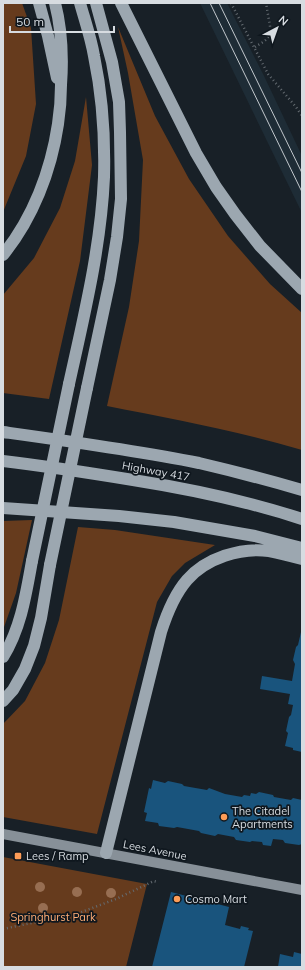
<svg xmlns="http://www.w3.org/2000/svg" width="305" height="970" font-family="Mulish,sans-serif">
<rect width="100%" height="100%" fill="#182027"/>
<path fill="#1e2c36" d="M200,3H227L264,76L302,156V213Z"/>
<path fill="#663b1d" d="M3,3H22L31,28L36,104L26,156L3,212Z
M118,27L155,116L189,179L228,236L270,284L302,313V450C238,431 172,419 107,406L129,307L139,241L143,160L128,73Z
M86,97L92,165L80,261L49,399L3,393V295L34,258L60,208L75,161Z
M32,520L16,593L3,630V521Z
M78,527L115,530L215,545L185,563L172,576L157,602L97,834L3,817V724L25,701L45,663L59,620Z
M3,857L147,884L126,967H3Z"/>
<path fill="#19547d" d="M301,632L302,633V752L293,750V748L285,746L288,733L286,731L289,717L291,715L293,705L288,704L290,694L260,689L262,676L292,681L295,664L293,660L296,647L298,645Z
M153,780L165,783L168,781L182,784L184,786L207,790L209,788L225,794L242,797L244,795L250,796L251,793L256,794L259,792L273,795L274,797L291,800L293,798L302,800V844L299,845L285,843L283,840L273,839L271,846L263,845L262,842L252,841L250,842L236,840L234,837L218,834L215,836L201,833L199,831L177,827L174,828L159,826L158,823L145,821L147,813L144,812L149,788L151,789Z
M171,892L229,907L225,925L240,929L241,926L249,928L248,930L253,931L244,967H152Z
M294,952L302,954V967H278L280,954L293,957Z"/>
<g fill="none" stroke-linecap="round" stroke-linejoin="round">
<path stroke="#656c72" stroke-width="2.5" stroke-dasharray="1 3" stroke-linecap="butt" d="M231,3L268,74L296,107L302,116
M255,47C261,43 269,40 271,32L266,3
M3,929L79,913L116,899L154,881L158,882"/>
<path stroke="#879098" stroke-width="10" d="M3,834C103,852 202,872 302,890"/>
<path stroke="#9ca7b0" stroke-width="12" d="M39,3L48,36L57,78
M121,3L196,153L216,187L235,214L260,246L302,289
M3,255C33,218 51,171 58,124C60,111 61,98 61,85C63,57 62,30 55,3
M69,384C84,316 101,247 104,177C105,139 102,94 94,56C91,38 85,21 80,3
M87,388L110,280L117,237L121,199L120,132L119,102L112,62L96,3
M3,432C68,441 134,450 199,463C233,471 268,480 302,490
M3,461C46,466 90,473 133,480C190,489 247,501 302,519
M3,508L119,516L174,522L255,536L302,548
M3,657C21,628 26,594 32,561
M3,701L13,690L25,669L34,646L41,618L50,565
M106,853L161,632C167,613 174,595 187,580C206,558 241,547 269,551C280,553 291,556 302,559"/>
<path stroke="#c2c8cd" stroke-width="1" d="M210,3L302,192
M219,3L302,173"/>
<path stroke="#9ca7b0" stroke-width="12" d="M32,561L69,384
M50,565L87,388"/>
</g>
<g fill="#976e52">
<circle cx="40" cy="887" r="5"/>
<circle cx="77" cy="892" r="5"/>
<circle cx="111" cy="893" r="5"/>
<circle cx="43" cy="908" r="5"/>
</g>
<g fill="#fd9c57" stroke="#0f171e" stroke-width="1.5">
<circle cx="224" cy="817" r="4"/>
<rect x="14" y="852" width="8" height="8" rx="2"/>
<circle cx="177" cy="899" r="4"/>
</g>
<g text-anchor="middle" stroke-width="3.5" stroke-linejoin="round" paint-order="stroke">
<g font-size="11" fill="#d7dce1" stroke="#0f171e">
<text transform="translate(156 471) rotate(10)" y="4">Highway 417</text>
<text transform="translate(155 850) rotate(11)" y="4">Lees Avenue</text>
</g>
<g font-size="11" fill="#d7dce1" stroke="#0f171e" text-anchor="start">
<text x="232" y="815">The Citadel<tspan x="232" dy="13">Apartments</tspan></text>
<text x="26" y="860">Lees / Ramp</text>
<text x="185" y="903">Cosmo Mart</text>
</g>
<g font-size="11" fill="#ffad76" stroke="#0f171e">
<text x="53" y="921">Springhurst Park</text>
</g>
</g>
<rect width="305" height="970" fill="none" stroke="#d7dce1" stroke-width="8"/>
<g transform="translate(277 28) rotate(41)" stroke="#0f171e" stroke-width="3" paint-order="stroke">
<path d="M0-3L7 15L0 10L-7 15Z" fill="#d7dce1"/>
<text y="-6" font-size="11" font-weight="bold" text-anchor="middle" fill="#d7dce1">N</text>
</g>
<path d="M10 26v6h104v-6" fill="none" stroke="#d7dce1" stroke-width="2"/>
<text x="16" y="26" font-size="12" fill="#d7dce1" stroke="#0f171e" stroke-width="3" paint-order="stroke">50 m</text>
</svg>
